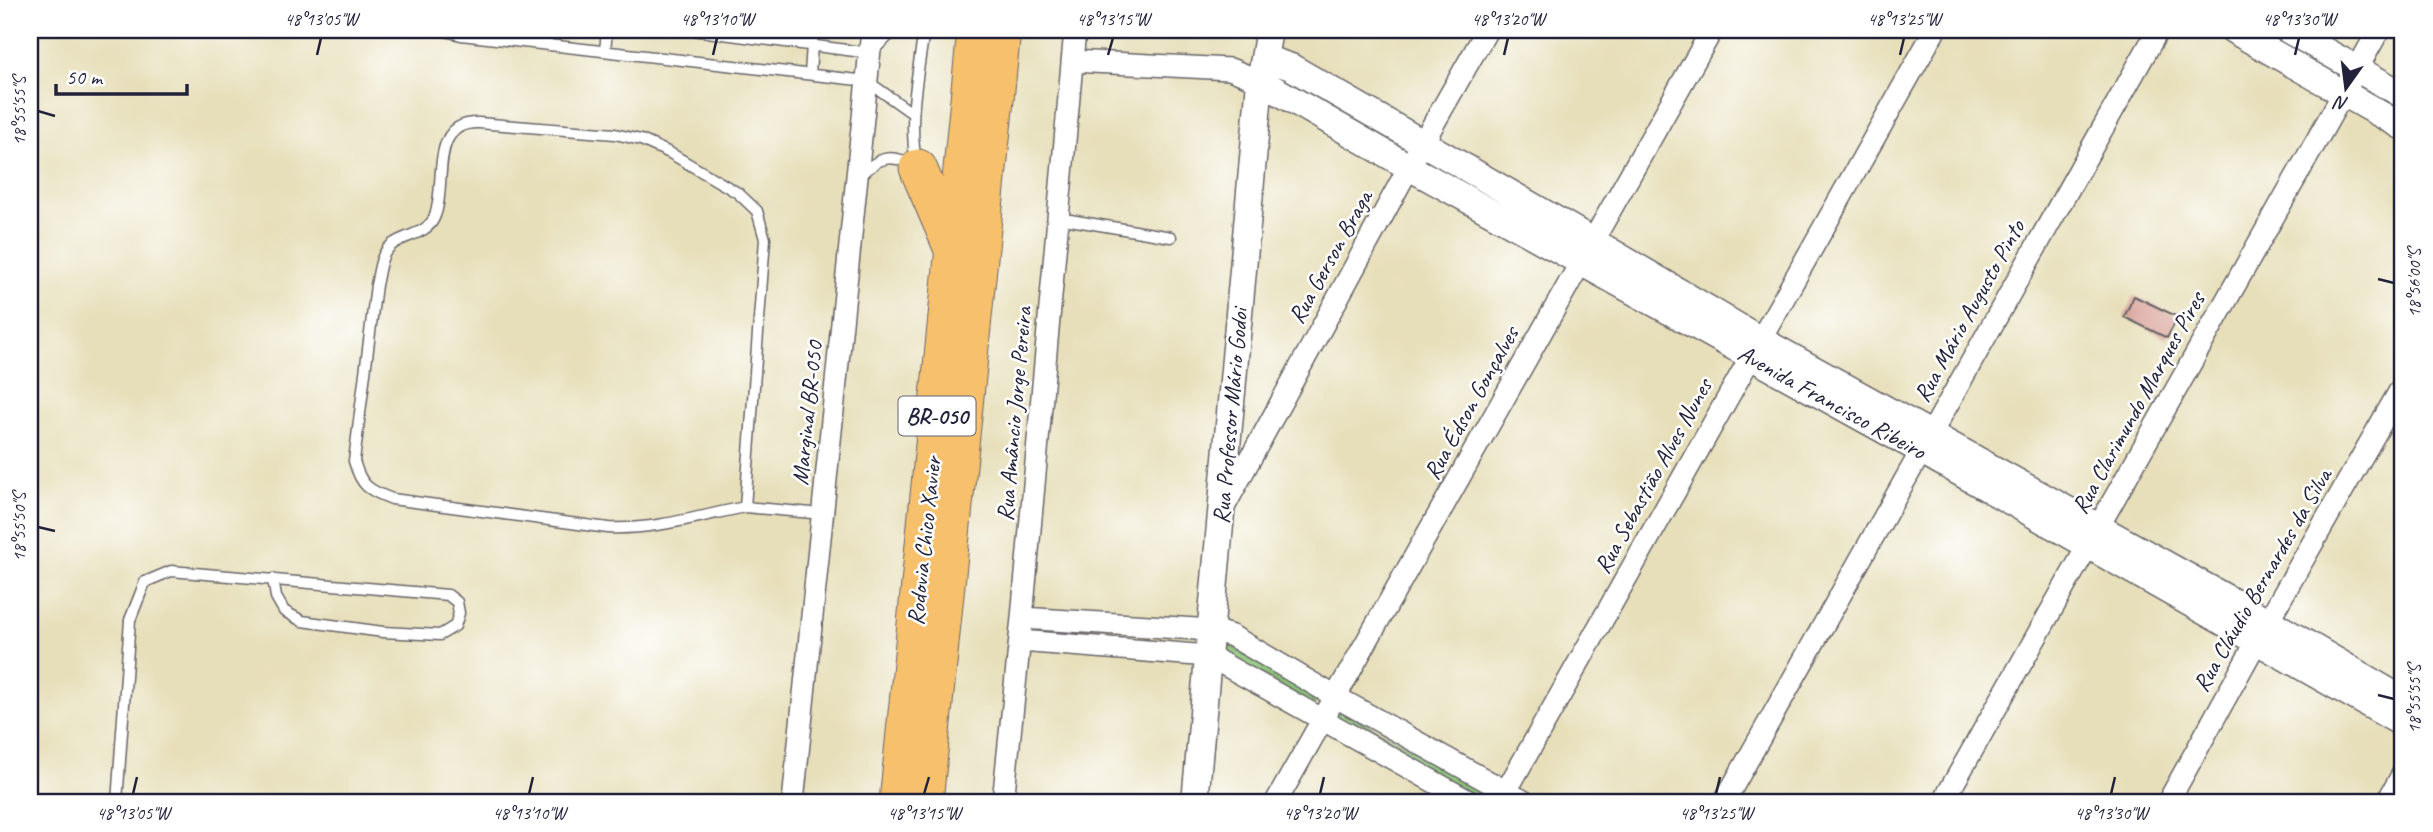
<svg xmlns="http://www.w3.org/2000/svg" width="2433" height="832" font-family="Caveat,sans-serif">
<rect width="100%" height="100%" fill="#fff"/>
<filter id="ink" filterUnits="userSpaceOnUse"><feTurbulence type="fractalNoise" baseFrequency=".0143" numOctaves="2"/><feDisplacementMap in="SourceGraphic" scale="14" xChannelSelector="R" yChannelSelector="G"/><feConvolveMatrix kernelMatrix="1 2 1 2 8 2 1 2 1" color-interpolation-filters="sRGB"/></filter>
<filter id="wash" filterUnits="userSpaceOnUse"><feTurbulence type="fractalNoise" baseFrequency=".00686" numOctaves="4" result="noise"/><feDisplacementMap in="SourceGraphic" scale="28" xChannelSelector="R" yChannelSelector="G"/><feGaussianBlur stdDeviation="1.57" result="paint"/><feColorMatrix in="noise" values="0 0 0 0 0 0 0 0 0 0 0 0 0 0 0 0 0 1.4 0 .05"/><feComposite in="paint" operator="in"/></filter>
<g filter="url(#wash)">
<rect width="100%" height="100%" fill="#e7dfba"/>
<path fill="#8fc77b" stroke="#58745b" stroke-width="2" d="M1223,641L1322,700L1321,701L1312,704L1222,654L1219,644Z
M1341,710L1487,789L1486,795L1477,798L1337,719V713Z"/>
<g id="blocks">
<path fill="#d8a198" d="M2134,296L2178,317L2167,338L2124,317Z"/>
</g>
</g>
<g filter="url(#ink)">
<use href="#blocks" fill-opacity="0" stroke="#676467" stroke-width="2"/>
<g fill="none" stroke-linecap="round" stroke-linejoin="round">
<g stroke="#676467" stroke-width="13">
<path id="service" d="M442,30L461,35L867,81L912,113
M692,30L870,53L895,30
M605,51L607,30
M810,74L813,30
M916,162C908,118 918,74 924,30
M860,177C878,156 891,153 915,166
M1058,218L1171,237
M745,507C700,516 654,530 608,528L392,499C368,490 361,486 354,461L376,285C378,277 379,267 382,259C391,232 424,240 434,218C448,187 427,121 479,123L615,134L641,140L670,153L738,193L757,211L765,239L745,507L823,514
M117,802L130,620L145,582L171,571L448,595L457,602L459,613L455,626L440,635L383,632L302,621L284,611L276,597L273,579"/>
</g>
<g stroke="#676467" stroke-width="24">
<path id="minor" d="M1072,61L1230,69L1260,81
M1223,509L1409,167L1487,30
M1022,618L1212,630L1232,636L1336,697L1525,802
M1020,641L1209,656L1470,802
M793,802L872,30
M1003,802L1022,618L1075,30
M1276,802L1712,30
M1500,802L1935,30
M1724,802L2158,30
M1943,802L2379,30
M2168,802L2268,621L2403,385
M2387,802L2403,773"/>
</g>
<g stroke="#676467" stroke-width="29">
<path id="tertiary" d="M2233,30L2403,127
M2288,30L2403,95
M1264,58L1291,67L1593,241L1759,339L2268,621L2403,700
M1260,81L1409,167L1920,450L2403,724
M1195,802L1260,81L1269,30"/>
</g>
<g stroke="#676467" stroke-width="39">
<path id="motorway" d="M918,168L952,247
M898,802L976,30
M924,802L1002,30"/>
</g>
<use href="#service" stroke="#fff" stroke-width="10"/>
<use href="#minor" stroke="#fff" stroke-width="21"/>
<use href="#tertiary" stroke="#fff" stroke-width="26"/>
<use href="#motorway" stroke="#f7c06c" stroke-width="37"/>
</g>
</g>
<path fill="none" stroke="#22223b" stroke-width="2.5" d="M317,55L321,38M713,55L717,38M1108,55L1113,38M1504,55L1508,38M1900,55L1904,38M2295,55L2299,38M38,111L55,116M2378,279L2394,283M38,527L55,531M2378,695L2394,699M133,794L137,777M529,794L533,777M924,794L929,777M1320,794L1324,777M1716,794L1720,777M2111,794L2115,777"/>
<g text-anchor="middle" stroke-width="5" stroke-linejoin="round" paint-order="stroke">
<rect fill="#fff" stroke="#646476" stroke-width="2" x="898.5" y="396.5" width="77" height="39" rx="5"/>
<g font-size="23" font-weight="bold" fill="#22223b">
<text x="937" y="424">BR-050</text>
</g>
<g font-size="24" fill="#22223b" stroke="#fff">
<text transform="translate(1330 257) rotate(-61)" y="8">Rua Gerson Braga</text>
<text transform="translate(1969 311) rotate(-61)" y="8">Rua Mário Augusto Pinto</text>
<text transform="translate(1832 402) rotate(29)" y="8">Avenida Francisco Ribeiro</text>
<text transform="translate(1471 403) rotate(-61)" y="8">Rua Édson Gonçalves</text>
<text transform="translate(2138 403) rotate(-61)" y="8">Rua Clarimundo Marques Pires</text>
<text transform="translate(807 413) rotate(-84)" y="8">Marginal BR-050</text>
<text transform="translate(1014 414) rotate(-85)" y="8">Rua Amâncio Jorge Pereira</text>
<text transform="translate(1230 416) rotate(-85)" y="8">Rua Professor Mário Godoi</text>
<text transform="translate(1653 476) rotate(-61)" y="8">Rua Sebastião Alves Nunes</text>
<text transform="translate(924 541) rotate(-84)" y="8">Rodovia Chico Xavier</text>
<text transform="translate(2262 580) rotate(-60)" y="8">Rua Cláudio Bernardes da Silva</text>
</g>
</g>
<rect width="2433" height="832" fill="none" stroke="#fff" stroke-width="77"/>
<g transform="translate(2346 88) rotate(194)" stroke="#ffffff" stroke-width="5" paint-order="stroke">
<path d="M0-5L12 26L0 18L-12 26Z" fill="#22223b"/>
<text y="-10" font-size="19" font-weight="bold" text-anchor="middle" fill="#22223b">N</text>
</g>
<path d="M56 84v10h131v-10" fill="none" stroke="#22223b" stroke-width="3.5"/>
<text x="66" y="84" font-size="21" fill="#22223b" stroke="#ffffff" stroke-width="5" paint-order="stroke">50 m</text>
<rect x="38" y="38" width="2356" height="756" fill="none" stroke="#22223b" stroke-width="2.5"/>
<g font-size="18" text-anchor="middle" fill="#22223b">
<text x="321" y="25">48°13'05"W</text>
<text x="717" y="25">48°13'10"W</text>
<text x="1113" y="25">48°13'15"W</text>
<text x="1508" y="25">48°13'20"W</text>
<text x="1904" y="25">48°13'25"W</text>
<text x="2299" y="25">48°13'30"W</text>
<text transform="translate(19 111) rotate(-90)" y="6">18°55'55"S</text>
<text transform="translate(2414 283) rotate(-90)" y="6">18°56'00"S</text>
<text transform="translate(19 527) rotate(-90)" y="6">18°55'50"S</text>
<text transform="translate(2414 699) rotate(-90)" y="6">18°55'55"S</text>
<text x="133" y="819">48°13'05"W</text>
<text x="529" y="819">48°13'10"W</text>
<text x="924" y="819">48°13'15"W</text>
<text x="1320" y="819">48°13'20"W</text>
<text x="1716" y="819">48°13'25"W</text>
<text x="2111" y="819">48°13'30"W</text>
</g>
</svg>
